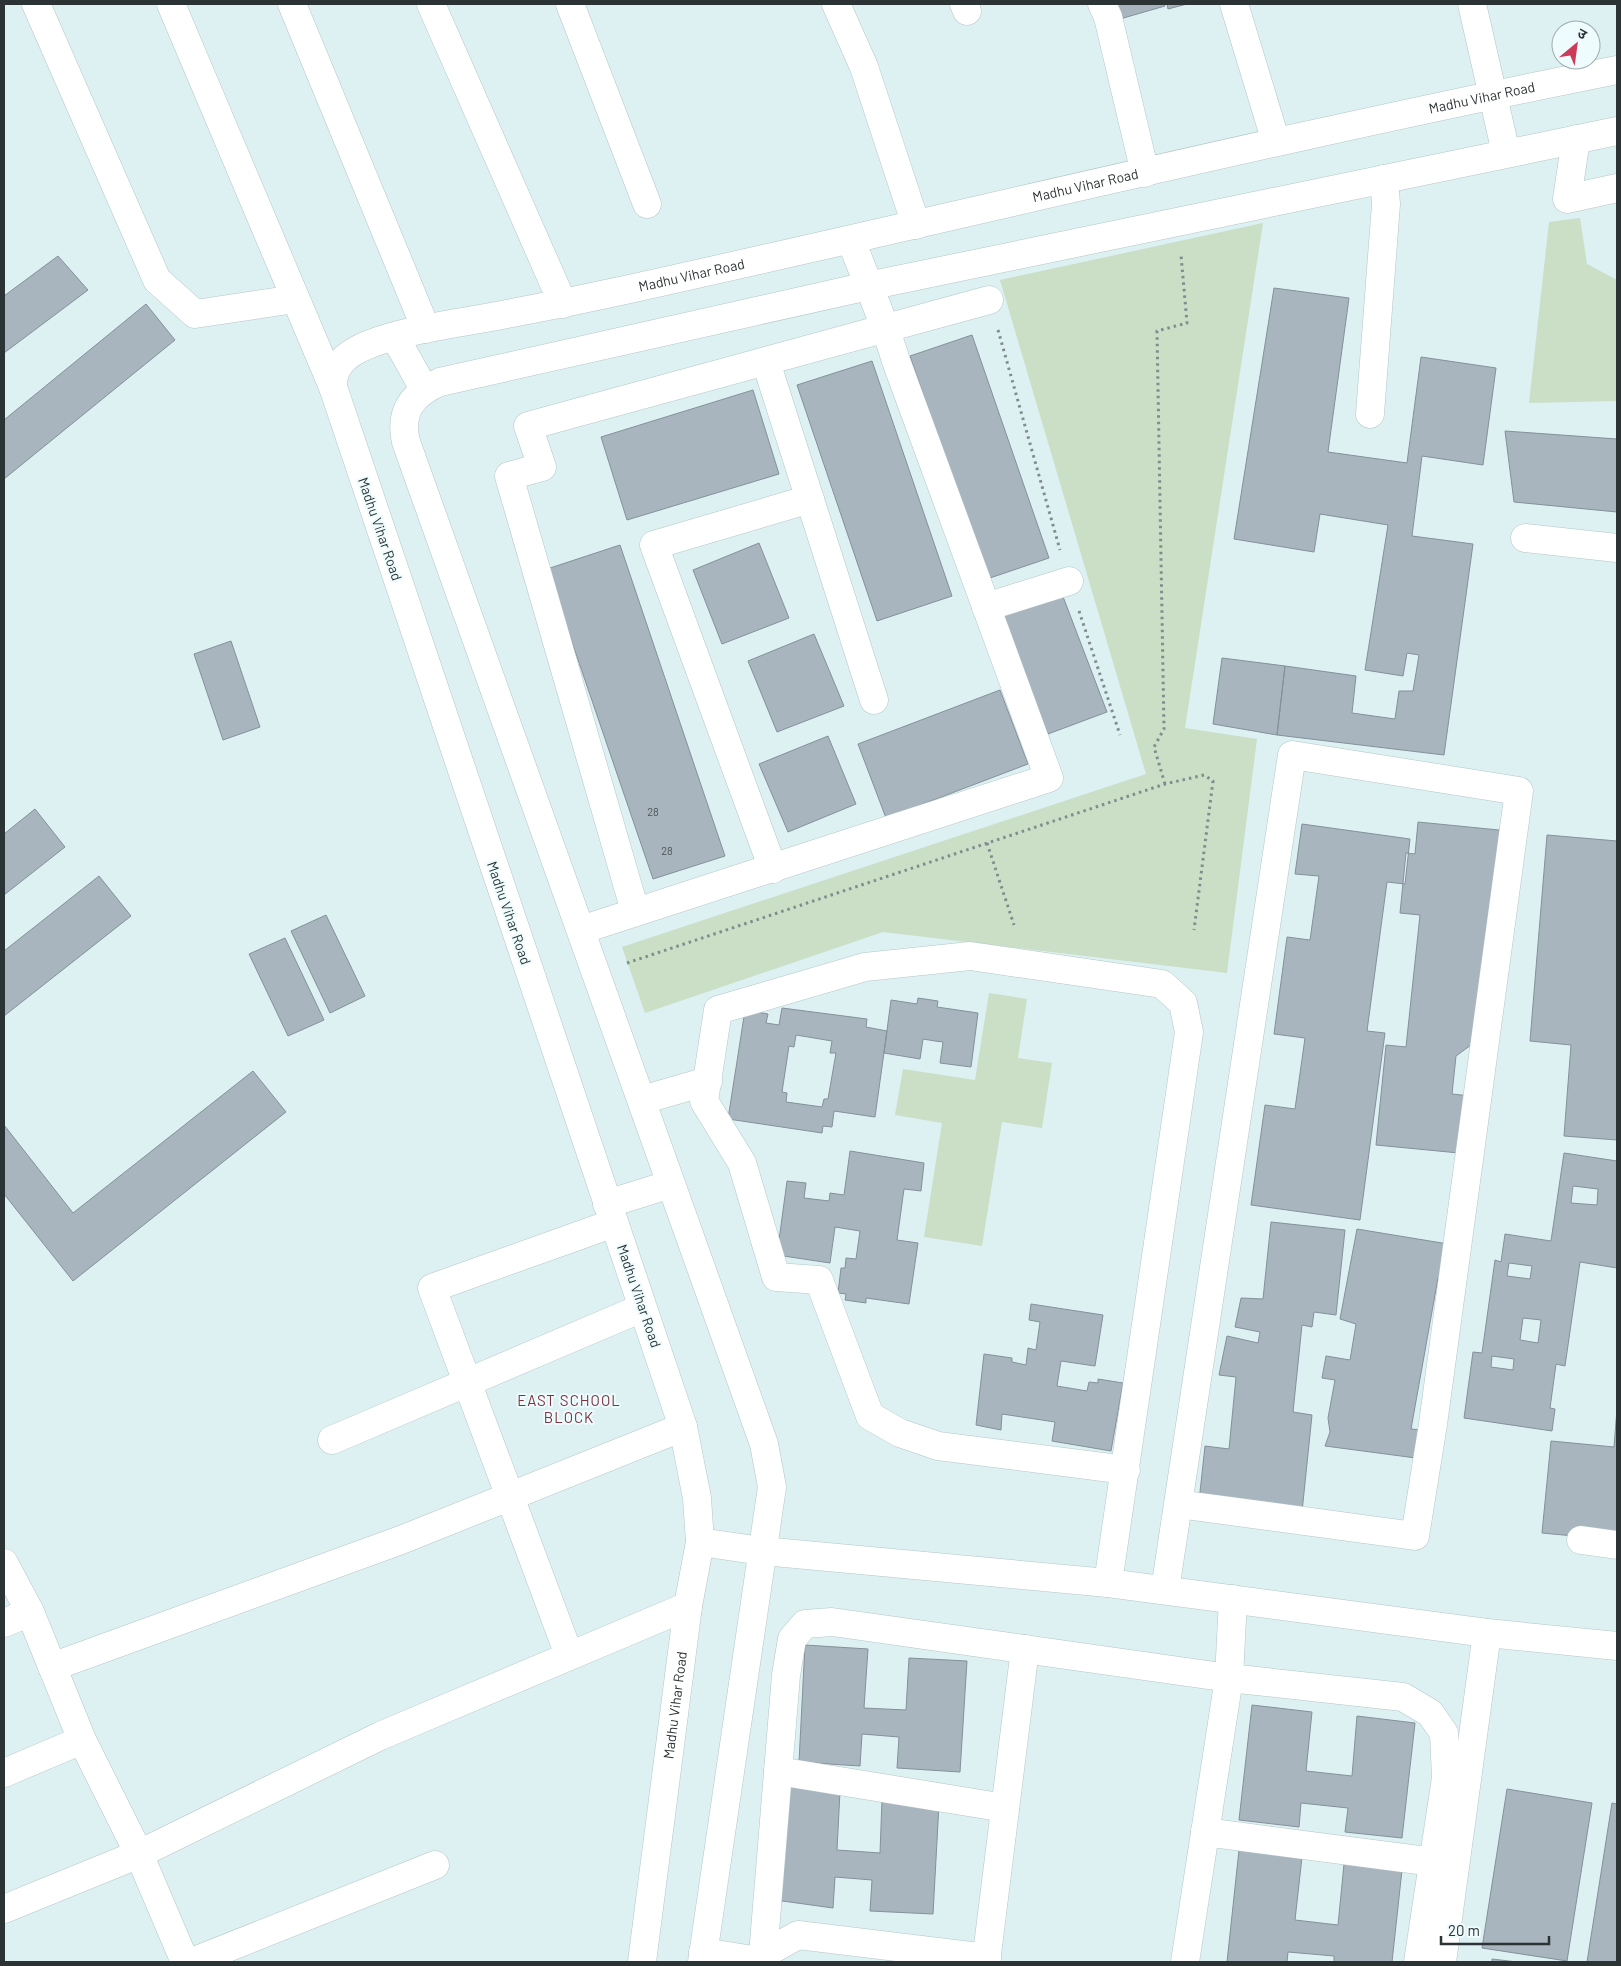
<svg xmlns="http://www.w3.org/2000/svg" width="1621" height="1966" font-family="Barlow,'Noto Sans Devanagari',sans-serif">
<rect width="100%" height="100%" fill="#ddf0f2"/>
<path fill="#cadfc6" d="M1580,218L1587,264L1617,280V401L1529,403L1549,222Z
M1263,223L1185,728L1257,739L1227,973L883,932L645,1013L622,947L1146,774L1000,280Z
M989,993L1027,999L1018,1058L1052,1063L1042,1128L1002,1122L982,1246L924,1237L942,1123L895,1115L903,1069L975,1080Z"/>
<path fill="#a8b5be" stroke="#84909a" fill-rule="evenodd" d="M1106,4H1164L1165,6L1113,21Z
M1167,4H1187L1168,9Z
M58,256L88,290L4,353V296Z
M1274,288L1349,298L1328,452L1407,463L1421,357L1496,368L1483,465L1422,456L1412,536L1473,544L1444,755L1277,735L1285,666L1356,676L1352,713L1395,719L1399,691H1413L1419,655L1407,653L1403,676L1365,670L1388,525L1320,514L1314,552L1234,539Z
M146,304L175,340L4,479V420Z
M972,335L1049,558L987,579L910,356Z
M872,361L952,596L877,621L797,385Z
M753,390L779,474L627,520L601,437Z
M1505,431L1617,439V512L1514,502Z
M759,543L789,618L722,644L693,570Z
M620,545L725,856L653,879L547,569Z
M1062,594L1107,712L1048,734L1003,616Z
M814,634L844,706L777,732L748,661Z
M231,641L260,727L223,740L194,654Z
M1222,658L1285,666L1277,735L1213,724Z
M1000,690L1028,764L886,818L858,744Z
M828,736L856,804L788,832L759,764Z
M35,809L65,847L4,895V834Z
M1418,822L1509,831L1471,1045L1456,1056L1452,1094L1471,1096L1459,1153L1376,1145L1386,1045L1406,1047L1420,915L1400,913L1406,853L1415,854Z
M1302,824L1410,839L1405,884L1387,882L1367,1031L1385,1033L1360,1220L1251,1205L1265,1105L1295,1109L1305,1038L1274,1034L1287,937L1310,940L1319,876L1295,874Z
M1547,835L1617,841V1140L1564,1136L1571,1045L1530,1041Z
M99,876L131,916L4,1016V951Z
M326,915L365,996L330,1013L291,931Z
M285,938L324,1020L288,1036L249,954Z
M918,998L938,1001L937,1007L978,1013L971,1067L940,1063L943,1042L935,1041L923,1039L920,1059L884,1053L891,1000L917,1004Z
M782,1008L867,1019L866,1027L887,1031L875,1117L834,1111L832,1127L823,1126L822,1133L728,1119L745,1010L768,1014L766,1023L779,1025ZM796,1035L832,1041L830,1053H836L828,1099H824L822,1107L786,1102L787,1093L782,1092L789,1046L794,1047Z
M253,1071L286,1112L73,1281L4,1194V1125L73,1213Z
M850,1151L924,1163L921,1191L904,1189L897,1240L918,1243L909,1304L866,1298V1303L845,1300L846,1294L838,1293L841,1268H845L846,1258L856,1259L860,1231L835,1227L830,1263L777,1255L787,1181L806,1183L804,1198L829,1201L830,1193L844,1195Z
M1564,1153L1617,1161V1268L1580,1262L1565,1366L1556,1364L1550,1408L1555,1409L1552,1431L1464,1418L1473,1352L1482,1353L1495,1260L1501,1262L1505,1234L1551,1241ZM1573,1186L1598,1189L1597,1205L1571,1203ZM1509,1263L1532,1266L1530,1279L1507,1276ZM1523,1318L1541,1320L1538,1343L1520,1340ZM1492,1356L1514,1359L1513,1370L1491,1367Z
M1271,1222L1345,1230L1336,1315L1314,1312L1312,1327L1302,1325L1293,1412L1312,1415L1302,1512L1199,1501L1205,1446L1229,1449L1236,1377L1219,1375L1227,1336L1258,1343L1260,1332L1235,1327L1241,1298L1263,1299Z
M1357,1229L1448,1244V1280L1438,1278L1411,1429L1421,1430L1416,1458L1325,1446L1330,1432L1328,1418L1335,1380L1322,1378L1326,1356L1350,1360L1356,1324L1340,1319Z
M1031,1304L1103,1315L1095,1366L1061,1361L1057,1386L1087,1391L1089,1382L1098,1383V1379L1123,1383L1111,1451L1052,1441L1055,1422L1002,1414L1001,1430L976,1425L984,1354L1012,1358V1362L1026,1365L1028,1348L1036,1350L1040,1322L1029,1320Z
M1617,1409V1540L1542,1533L1551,1441L1614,1447Z
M805,1645L868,1649L864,1708L906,1710L909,1658L967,1661L960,1772L897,1768L899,1737L862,1734L860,1766L799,1762Z
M1252,1705L1312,1712L1306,1771L1352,1776L1357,1716L1415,1723L1402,1838L1345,1832L1348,1808L1301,1803L1299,1827L1239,1820Z
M782,1781L840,1791L837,1850L880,1853L882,1800L939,1804L933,1914L870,1911L872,1880L835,1877L833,1908L768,1899Z
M1507,1789L1592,1803L1567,1961L1482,1948Z
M1612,1803L1617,1804V1962H1587Z
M1239,1850L1302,1857L1295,1920L1338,1925L1344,1864L1402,1870L1392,1962H1334V1956L1288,1952L1287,1962H1227Z
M1492,1959L1517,1962H1492Z"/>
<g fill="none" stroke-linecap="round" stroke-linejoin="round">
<g stroke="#b4c6c8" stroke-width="29">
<g id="minor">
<path d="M36,4L157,280L195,314L295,299"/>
<path d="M171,4L333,387"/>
<path d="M292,4L426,329"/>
<path d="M431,4L563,304"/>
<path d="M570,4L647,204"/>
<path d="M836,4L864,67L916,225"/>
<path d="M964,4L967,11"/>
<path d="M1102,4L1108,17L1145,173"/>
<path d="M1234,4L1276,142"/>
<path d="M1472,4L1506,153"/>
<path d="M1576,139L1567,199L1617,188"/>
<path d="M395,337L424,389"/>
<path d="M766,362L874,700"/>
<path d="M1370,414L1386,204L1384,179"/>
<path d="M1525,538L1617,548"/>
<path d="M986,607L1069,581"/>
<path d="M773,869L654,545L810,499"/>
<path d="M635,911L509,476L542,467L528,426L989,300"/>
<path d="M581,930L1049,778L896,361C884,320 866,280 851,240"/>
<path d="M642,1100L708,1081"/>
<path d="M607,1204L671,1184"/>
<path d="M332,1440L642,1308"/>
<path d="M1581,1540L1617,1545"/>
<path d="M700,1542L762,1551L1108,1583L1487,1633L1617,1646"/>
<path d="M4,1563L30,1612L82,1740L139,1854L185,1962"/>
<path d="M1108,1583L1189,1032L1183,1003L1162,984L970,956L865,967L718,1010L704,1101L742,1163L776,1277L819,1280L870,1416L900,1433L938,1446L1126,1470"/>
<path d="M1165,1590L1178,1504L1292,755L1519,791L1433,1424L1415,1536L1178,1504"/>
<path d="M1233,1599L1229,1678L1403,1697L1430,1713L1444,1733L1446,1778L1418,1962"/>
<path d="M4,1623L30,1612"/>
<path d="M569,1655L432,1288L614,1223"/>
<path d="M52,1667L401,1540L683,1427"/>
<path d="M778,1771L1005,1808"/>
<path d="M4,1773L82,1740"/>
<path d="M1205,1832L1434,1862"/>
<path d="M4,1909L139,1854L380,1736L688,1606"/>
<path d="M703,1952L753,1960L798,1935L987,1958"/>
<path d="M763,1955L786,1675L792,1639L805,1624L832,1622L1229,1678L1185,1962"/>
<path d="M192,1962L435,1865"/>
<path id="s1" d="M642,1962L688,1606L700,1542L697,1498L683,1427L333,387C332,370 342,358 357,350C387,334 440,326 474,320C525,311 575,301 625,290C956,217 1285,136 1617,70"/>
<path d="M702,1962L772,1487L764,1444L406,442C399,411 412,394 440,382L868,286L1617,131"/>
<path d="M986,1962L1025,1649"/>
<path d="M1442,1962L1487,1633"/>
</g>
</g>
<path stroke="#808c8e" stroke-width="3" stroke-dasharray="2.5 4" stroke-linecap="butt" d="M998,330L1060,550
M1079,611L1120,735
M1165,784L1154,747L1164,729L1157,331L1187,323L1181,255
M987,843L1014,925
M627,963L1165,784L1204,775L1213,781L1194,930"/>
<use href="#minor" stroke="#fff" stroke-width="28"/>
</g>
<g text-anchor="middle" stroke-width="4" stroke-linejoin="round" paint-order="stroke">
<g font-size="11" fill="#4b5456">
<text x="653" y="816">28</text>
<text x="667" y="855">28</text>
</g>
<g font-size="14" fill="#2c3334" stroke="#eefcfe">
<text dy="5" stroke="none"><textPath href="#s1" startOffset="2838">Madhu Vihar Road</textPath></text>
<text dy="5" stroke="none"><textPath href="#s1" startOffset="2432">Madhu Vihar Road</textPath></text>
<text dy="5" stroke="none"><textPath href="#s1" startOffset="2028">Madhu Vihar Road</textPath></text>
<text transform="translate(380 529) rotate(71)" y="5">Madhu Vihar Road</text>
<text transform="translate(509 913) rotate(71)" y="5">Madhu Vihar Road</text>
<text transform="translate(639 1296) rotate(71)" y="5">Madhu Vihar Road</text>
<text dy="5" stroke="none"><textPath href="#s1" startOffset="259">Madhu Vihar Road</textPath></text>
</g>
<g font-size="15" letter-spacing="1" fill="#7b333e" stroke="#eefcfe">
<text x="569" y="1406">EAST SCHOOL<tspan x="569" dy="17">BLOCK</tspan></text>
</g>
</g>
<rect width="1621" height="1966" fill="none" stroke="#2c3334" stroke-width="10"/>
<g transform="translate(1576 45) rotate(29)"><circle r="24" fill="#eefcfe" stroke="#a0acad"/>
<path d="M0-4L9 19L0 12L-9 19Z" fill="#cc3c5a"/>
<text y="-8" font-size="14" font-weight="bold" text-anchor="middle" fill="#2c3334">उ</text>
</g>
<path d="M1441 1936v8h108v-8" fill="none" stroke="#2c3334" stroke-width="2.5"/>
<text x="1448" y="1936" font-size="15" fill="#2c3334" stroke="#eefcfe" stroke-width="4" paint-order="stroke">20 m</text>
</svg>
